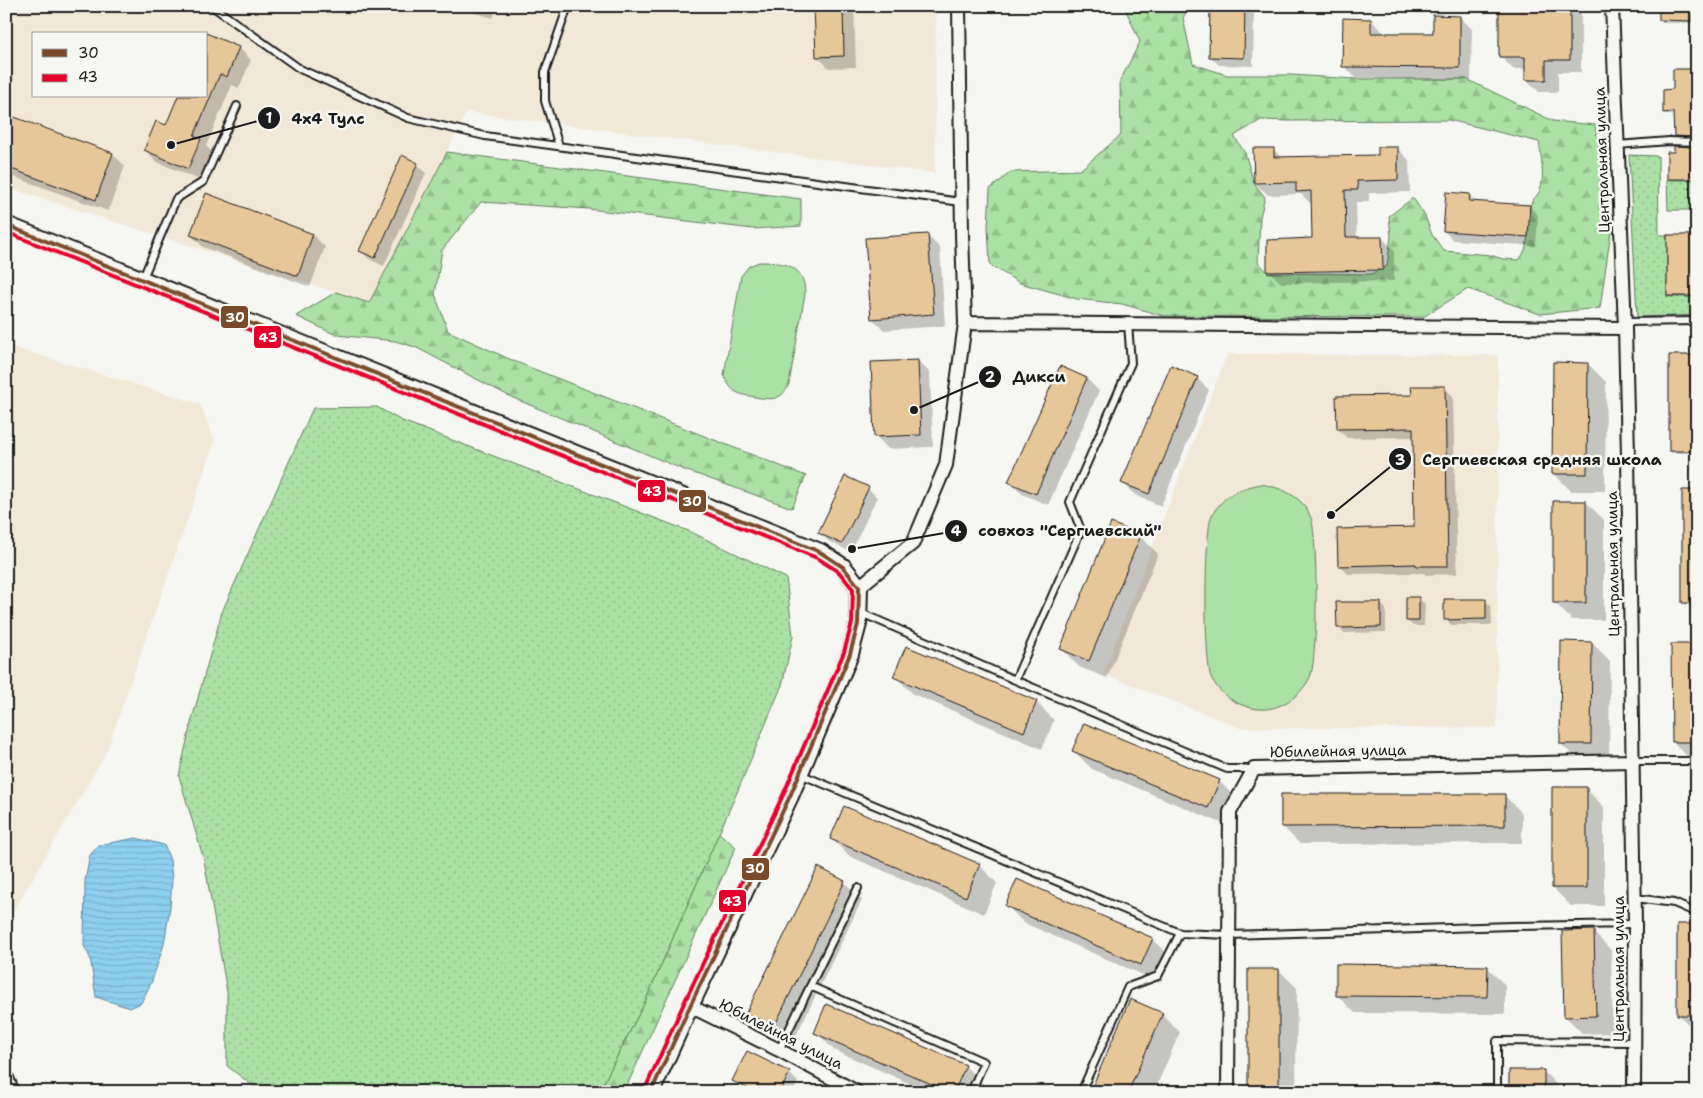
<svg xmlns="http://www.w3.org/2000/svg" width="1703" height="1098" font-family="'Shantell Sans',sans-serif">
<defs>
<pattern id="grass-dots" width="8" height="8" patternUnits="userSpaceOnUse" patternTransform="scale(1.25)"><rect width="8" height="8" fill="#abe1a4"/><path d="M2 2h.1M6 6h.1" fill="none" stroke="#93c08d" stroke-width="1.8" stroke-linecap="round"/></pattern>
<pattern id="forest-firs" width="22" height="20" patternUnits="userSpaceOnUse" patternTransform="scale(1.25)"><rect width="22" height="20" fill="#abe1a4"/><path d="M5 1l3.5 6h-7zM16 11l3.5 6h-7z" fill="#93c08d"/></pattern>
<pattern id="water-rules" width="6" height="5" patternUnits="userSpaceOnUse" patternTransform="scale(1.25)"><rect width="6" height="5" fill="#8ecfef"/><path d="M0 2.5h6" fill="none" stroke="#7ab1cc"/></pattern>
</defs>
<rect width="100%" height="100%" fill="#f6f6f2"/>
<filter id="ink" filterUnits="userSpaceOnUse"><feTurbulence type="fractalNoise" baseFrequency=".02" numOctaves="2"/><feDisplacementMap in="SourceGraphic" scale="10" xChannelSelector="R" yChannelSelector="G"/><feConvolveMatrix kernelMatrix="1 2 1 2 8 2 1 2 1" color-interpolation-filters="sRGB"/></filter>
<g filter="url(#ink)">
<path fill="#f2e8d7" fill-rule="evenodd" d="M6,6H936L935,173L467,112L369,303L6,187ZM34,34H206V96H34Z
M6,345L200,404L215,441L106,753L6,924Z
M1227,354L1498,355L1497,728H1241L1103,674Z"/>
<path fill="url(#grass-dots)" stroke="#647e60" d="M1629,155L1658,156L1659,235H1667V296H1697V315L1637,317Z
M1667,179H1697V212L1689,210H1668Z
M377,407L400,420L691,532L786,578L793,636L782,685L738,790L645,1002L599,1092H261L227,1066V992L204,860L179,776L191,723L222,612L313,408Z"/>
<path fill="url(#forest-firs)" stroke="#647e60" fill-rule="evenodd" d="M1124,6H1189L1183,18L1193,64L1227,75H1290L1356,79H1466L1553,121L1595,125L1612,224L1600,308L1540,314L1468,289L1423,317L1164,316L1122,304L1077,299L1020,283L990,265L988,227L990,189L1011,172L1080,170L1121,135L1120,81L1140,42ZM1261,120L1291,121L1449,120L1539,142C1541,156 1545,176 1540,190C1538,196 1531,200 1530,207C1526,224 1532,245 1519,260L1503,259L1490,255L1444,251L1432,235L1425,216L1413,198L1389,216L1391,236L1387,266L1371,274L1268,273L1258,262L1260,217L1265,197L1254,183L1245,153L1234,136Z
M447,152L801,199V226L753,229L589,209L481,202L442,250L435,294L448,331L516,362L806,476L792,508L682,469L511,397L415,347L395,341L336,335L296,316L336,292L369,303Z
M719,833L736,847L624,1092H599L645,1002Z"/>
<path fill="#abe1a4" stroke="#647e60" d="M759,262C783,262 805,264 805,294L789,384C782,401 771,400 755,397C749,396 741,395 736,392C730,388 727,382 724,375L741,276L749,266Z
M1261,484C1282,488 1303,496 1311,518C1318,537 1318,660 1310,677C1302,695 1280,711 1259,709C1239,707 1220,696 1211,677C1204,661 1204,530 1212,515C1225,494 1237,489 1261,484Z"/>
<path fill="url(#water-rules)" stroke="#60879b" d="M136,838L164,845L170,860L172,879L170,907L164,944L152,981L141,1003L130,1008L96,997L90,957L84,946L85,881L90,855L99,845Z"/>
<path fill="#0003" d="M460,6H497L493,18L462,9Z
M815,6H854L856,67L829,68L817,56Z
M1211,6H1248L1254,12L1253,66L1219,65L1210,56Z
M1501,6H1581V72H1558V92H1539L1527,80V69H1513L1501,57Z
M1660,6H1694V23H1662L1660,20Z
M1460,17L1472,29L1471,80L1356,78L1344,66L1371,20L1383,32V34H1434Z
M206,34L239,48L251,60L239,88L232,85L206,146L212,152L200,180L157,162L145,150L167,127L206,96Z
M1692,70L1694,72V77H1697V119H1694L1695,139L1677,138L1675,136L1674,115H1667L1664,112L1674,91Z
M6,116L113,154L125,166L108,211L6,174Z
M1397,148L1409,160L1410,192L1369,193V202H1356L1357,238H1382L1394,250V281L1281,283L1269,271L1314,240L1313,203H1310L1301,194L1268,195L1255,183L1273,149L1282,158L1379,156Z
M1692,148L1697,154V181H1671L1668,179Z
M417,164L426,173L384,266L369,259L360,250Z
M206,195L313,235L325,247L310,287L203,247L191,235Z
M1469,195L1477,203L1529,206L1538,215L1536,246L1453,240L1444,231Z
M927,235L940,248L945,326L884,330L872,318Z
M1697,236V298H1670L1668,295Z
M1697,356V453H1672L1670,451Z
M918,361L930,373L933,447L888,449L876,436Z
M1588,364L1606,382L1605,491H1571L1553,473Z
M1197,378L1209,390L1161,506L1135,495L1123,483Z
M1087,379L1099,391L1048,505L1022,494L1010,482Z
M1444,387L1453,396L1457,574L1426,575L1424,573L1348,574L1339,565L1416,529L1414,437L1347,438L1338,429Z
M845,478L868,489L877,497L851,552L828,541L819,532Z
M1697,491V605H1686L1684,603Z
M1586,502L1604,520V620H1572L1554,602Z
M1140,536L1158,554L1107,678L1079,667L1062,649Z
M1419,598L1425,604L1424,626H1413L1407,621Z
M1485,600L1491,606L1492,625H1451L1446,619Z
M1380,603L1386,609V632L1344,633L1338,627Z
M1592,643L1610,661L1609,762L1579,761L1561,744Z
M1697,645V760H1691L1673,742Z
M895,676L1036,702L1054,720L1042,749L913,694Z
M1074,751L1219,781L1237,799L1226,825L1092,769Z
M1586,789L1604,807V906H1571L1553,888Z
M1504,795L1522,813V843L1300,844L1282,826Z
M831,838L979,865L997,883L984,914L849,856Z
M844,882L862,900L792,1044L765,1031L748,1013Z
M1006,905L1152,939L1170,957L1159,982L1024,923Z
M1697,926V1032H1696L1678,1014Z
M1593,932L1611,950L1613,1033L1583,1034L1565,1016Z
M1487,967L1505,985V1014L1355,1013L1337,995Z
M1279,970L1297,988L1296,1092H1249Z
M1162,1014L1180,1032L1154,1092H1091Z
M816,1032L965,1066L983,1084L979,1092H929L834,1050Z
M1543,1071L1561,1089V1092H1510Z
M789,1073L798,1082L793,1092H748L734,1080Z"/>
<path fill="#e7c799" stroke="#1c1c1c" d="M814,6H843L844,56L816,57Z
M1210,6H1245L1244,58L1209,57Z
M1499,6H1570V60H1546V80H1525V57H1499Z
M1659,6H1692V21L1659,20Z
M1433,15L1460,16V68L1342,67L1343,18L1371,19V33H1433Z
M206,33L239,47L227,77L220,74L194,136L201,139L188,169L144,150L156,121L166,125L178,96H206Z
M1673,69H1692V88H1697V112H1692L1693,137L1674,136L1673,112L1663,113V90L1673,89Z
M6,114L113,153L96,200L6,167Z
M1674,146L1693,147V152H1696L1697,179H1667V152H1674Z
M1378,147H1398V180L1357,181L1358,190H1345L1346,237H1382L1383,270L1267,272V240L1312,238L1311,191L1296,192V182L1254,183L1253,148H1274V157L1378,155Z
M402,155L418,163L375,258L359,251Z
M1446,192L1470,194L1469,201L1530,205L1528,237L1443,231Z
M206,193L313,234L298,276L190,235Z
M928,234L934,314L871,319L865,238Z
M1667,235H1697V296H1667Z
M1669,355H1697V451H1669Z
M918,360L921,435L874,437L871,362Z
M1553,362L1588,363L1587,474H1552Z
M1171,365L1198,377L1149,494L1121,483Z
M1060,366L1087,378L1036,494L1008,482Z
M1411,386H1445L1448,566H1416V564L1338,566L1337,529L1414,527L1413,428L1337,429L1336,396L1412,395Z
M845,476L869,487L842,544L818,533Z
M1682,490H1697V603H1682Z
M1553,501H1586V603H1553Z
M1111,523L1141,535L1089,661L1060,649Z
M1406,597H1419V621H1406Z
M1444,599H1486V619L1444,620Z
M1336,602H1381V627L1337,628Z
M1561,641L1592,642L1591,744H1560Z
M1671,644H1697V742H1672Z
M906,646L1037,701L1024,732L893,677Z
M1084,723L1220,780L1208,808L1072,751Z
M1552,787H1587V888H1552Z
M1281,794H1505V826L1281,827Z
M844,806L980,864L966,897L830,839Z
M818,867L845,881L774,1027L746,1013Z
M1017,879L1153,938L1141,965L1005,906Z
M1677,924H1697V1015H1677Z
M1594,930L1596,1016L1564,1017L1562,931Z
M1336,964L1488,966L1487,997L1336,996Z
M1248,969H1279V1092H1248Z
M1130,999L1163,1013L1128,1092H1090Z
M826,1004L966,1065L954,1092H950L814,1033Z
M747,1051L790,1072L780,1092H755L732,1081Z
M1509,1070H1544V1092H1509Z"/>
<g fill="none" stroke-linecap="round" stroke-linejoin="round">
<g stroke="#1c1c1c" stroke-width="10">
<path id="service" d="M212,6L300,69L408,118L485,136L961,202
M1617,145L1669,141L1697,142
M559,146L545,101V72L568,6
M143,278L176,199L203,182L237,106
M1625,322L1697,321
M859,612L1015,680L1081,530L1070,502L1131,363L1128,324
M1015,680L1227,769H1253
M1632,761H1697
M800,774L1180,933L1229,935L1511,926L1635,924
M1635,898L1674,903L1697,913
M810,986L984,1062L971,1092
M779,1050L858,888
M6,1068L16,1092
M1081,1092L1128,987L1158,976L1180,933
M1497,1092V1041L1635,1042"/>
</g>
<g stroke="#1c1c1c" stroke-width="16">
<path id="minor" d="M1612,6L1625,328L1628,455L1635,924L1634,1092
M965,323L1625,328
M859,587L913,543L946,465L965,323L962,234L959,6
M690,1006L779,1050L857,1092
M1228,1092L1230,812L1254,769L1632,761"/>
</g>
<g stroke="#1c1c1c" stroke-width="20">
<path id="tertiary" d="M6,225L820,552L843,567L859,587L858,624L850,654L790,796L690,1006L651,1092"/>
</g>
<use href="#service" stroke="#f6f6f2" stroke-width="6"/>
<use href="#minor" stroke="#f6f6f2" stroke-width="12"/>
<use href="#tertiary" stroke="#f6f6f2" stroke-width="16"/>
<g stroke="#f6f6f2" stroke-width="8">
<path id="bus-1" d="M6,225L820,552L843,567L859,587L858,624L850,654L790,796L690,1006L651,1092"/>
</g>
<g stroke="#f6f6f2" stroke-width="8">
<path id="bus-2" d="M6,232L817,558L839,572L853,589L852,623L844,652L784,793L684,1003L645,1089"/>
</g>
<use href="#bus-1" stroke="#7a4b2a" stroke-width="4"/>
<use href="#bus-2" stroke="#e4002b" stroke-width="4"/>
</g>
</g>
<g text-anchor="middle" stroke-width="5" stroke-linejoin="round" paint-order="stroke">
<g font-size="15" fill="#1c1c1c" stroke="#f6f6f2">
<text transform="translate(1602 160) rotate(-92)" y="5">Центральная улица</text>
<text transform="translate(1613 564) rotate(-91)" y="5">Центральная улица</text>
<text transform="translate(1338 751) rotate(-1)" y="5">Юбилейная улица</text>
<text transform="translate(1619 969) rotate(-90)" y="5">Центральная улица</text>
<text transform="translate(781 1034) rotate(27)" y="5">Юбилейная улица</text>
</g>
</g>
<path fill="none" stroke="#1c1c1c" stroke-width="2" d="M171 145L269 118M914 410L990 377M1331 515L1400 459M852 549L956 531"/>
<g fill="#1c1c1c" stroke="#f6f6f2" stroke-width="2">
<circle cx="171" cy="145" r="5"/>
<circle cx="914" cy="410" r="5"/>
<circle cx="1331" cy="515" r="5"/>
<circle cx="852" cy="549" r="5"/>
<circle cx="269" cy="118" r="12"/>
<circle cx="990" cy="377" r="12"/>
<circle cx="1400" cy="459" r="12"/>
<circle cx="956" cy="531" r="12"/>
</g>
<g font-size="15" text-anchor="middle" font-weight="bold" fill="#fff">
<text x="269" y="123">1</text>
<text x="990" y="382">2</text>
<text x="1400" y="465">3</text>
<text x="956" y="536">4</text>
</g>
<g font-size="16" text-anchor="middle" font-weight="bold" fill="#1c1c1c" stroke="#f6f6f2" stroke-width="5" stroke-linejoin="round" paint-order="stroke">
<text x="328" y="124">4x4 Тулс</text>
<text x="1039" y="382">Дикси</text>
<text x="1542" y="465">Сергиевская средняя школа</text>
<text x="1070" y="536">совхоз "Сергиевский"</text>
</g>
<g stroke="#f6f6f2" stroke-width="2">
<rect x="220" y="305" width="29" height="24" rx="5" fill="#7a4b2a"/>
<rect x="253" y="325" width="29" height="24" rx="5" fill="#e4002b"/>
<rect x="637" y="479" width="29" height="24" rx="5" fill="#e4002b"/>
<rect x="678" y="489" width="29" height="24" rx="5" fill="#7a4b2a"/>
<rect x="741" y="857" width="29" height="24" rx="5" fill="#7a4b2a"/>
<rect x="718" y="889" width="29" height="24" rx="5" fill="#e4002b"/>
</g>
<g font-size="14" text-anchor="middle" font-weight="bold" fill="#fff">
<text x="235" y="322">30</text>
<text x="268" y="342">43</text>
<text x="652" y="496">43</text>
<text x="692" y="506">30</text>
<text x="755" y="873">30</text>
<text x="732" y="906">43</text>
</g>
<rect width="1703" height="1098" fill="none" stroke="#f6f6f2" stroke-width="25"/>
<rect x="12" y="12" width="1678" height="1073" fill="none" stroke="#1c1c1c" stroke-width="2" filter="url(#ink)"/>
<rect x="32" y="32" width="175" height="65" fill="#f6f6f2" stroke="#9f9f9c"/>
<rect x="42" y="49" width="25" height="8" fill="#7a4b2a" stroke="#9f9f9c"/>
<text x="78" y="58" font-size="15" fill="#1c1c1c">30</text>
<rect x="42" y="74" width="25" height="8" fill="#e4002b" stroke="#9f9f9c"/>
<text x="78" y="82" font-size="15" fill="#1c1c1c">43</text>
</svg>
